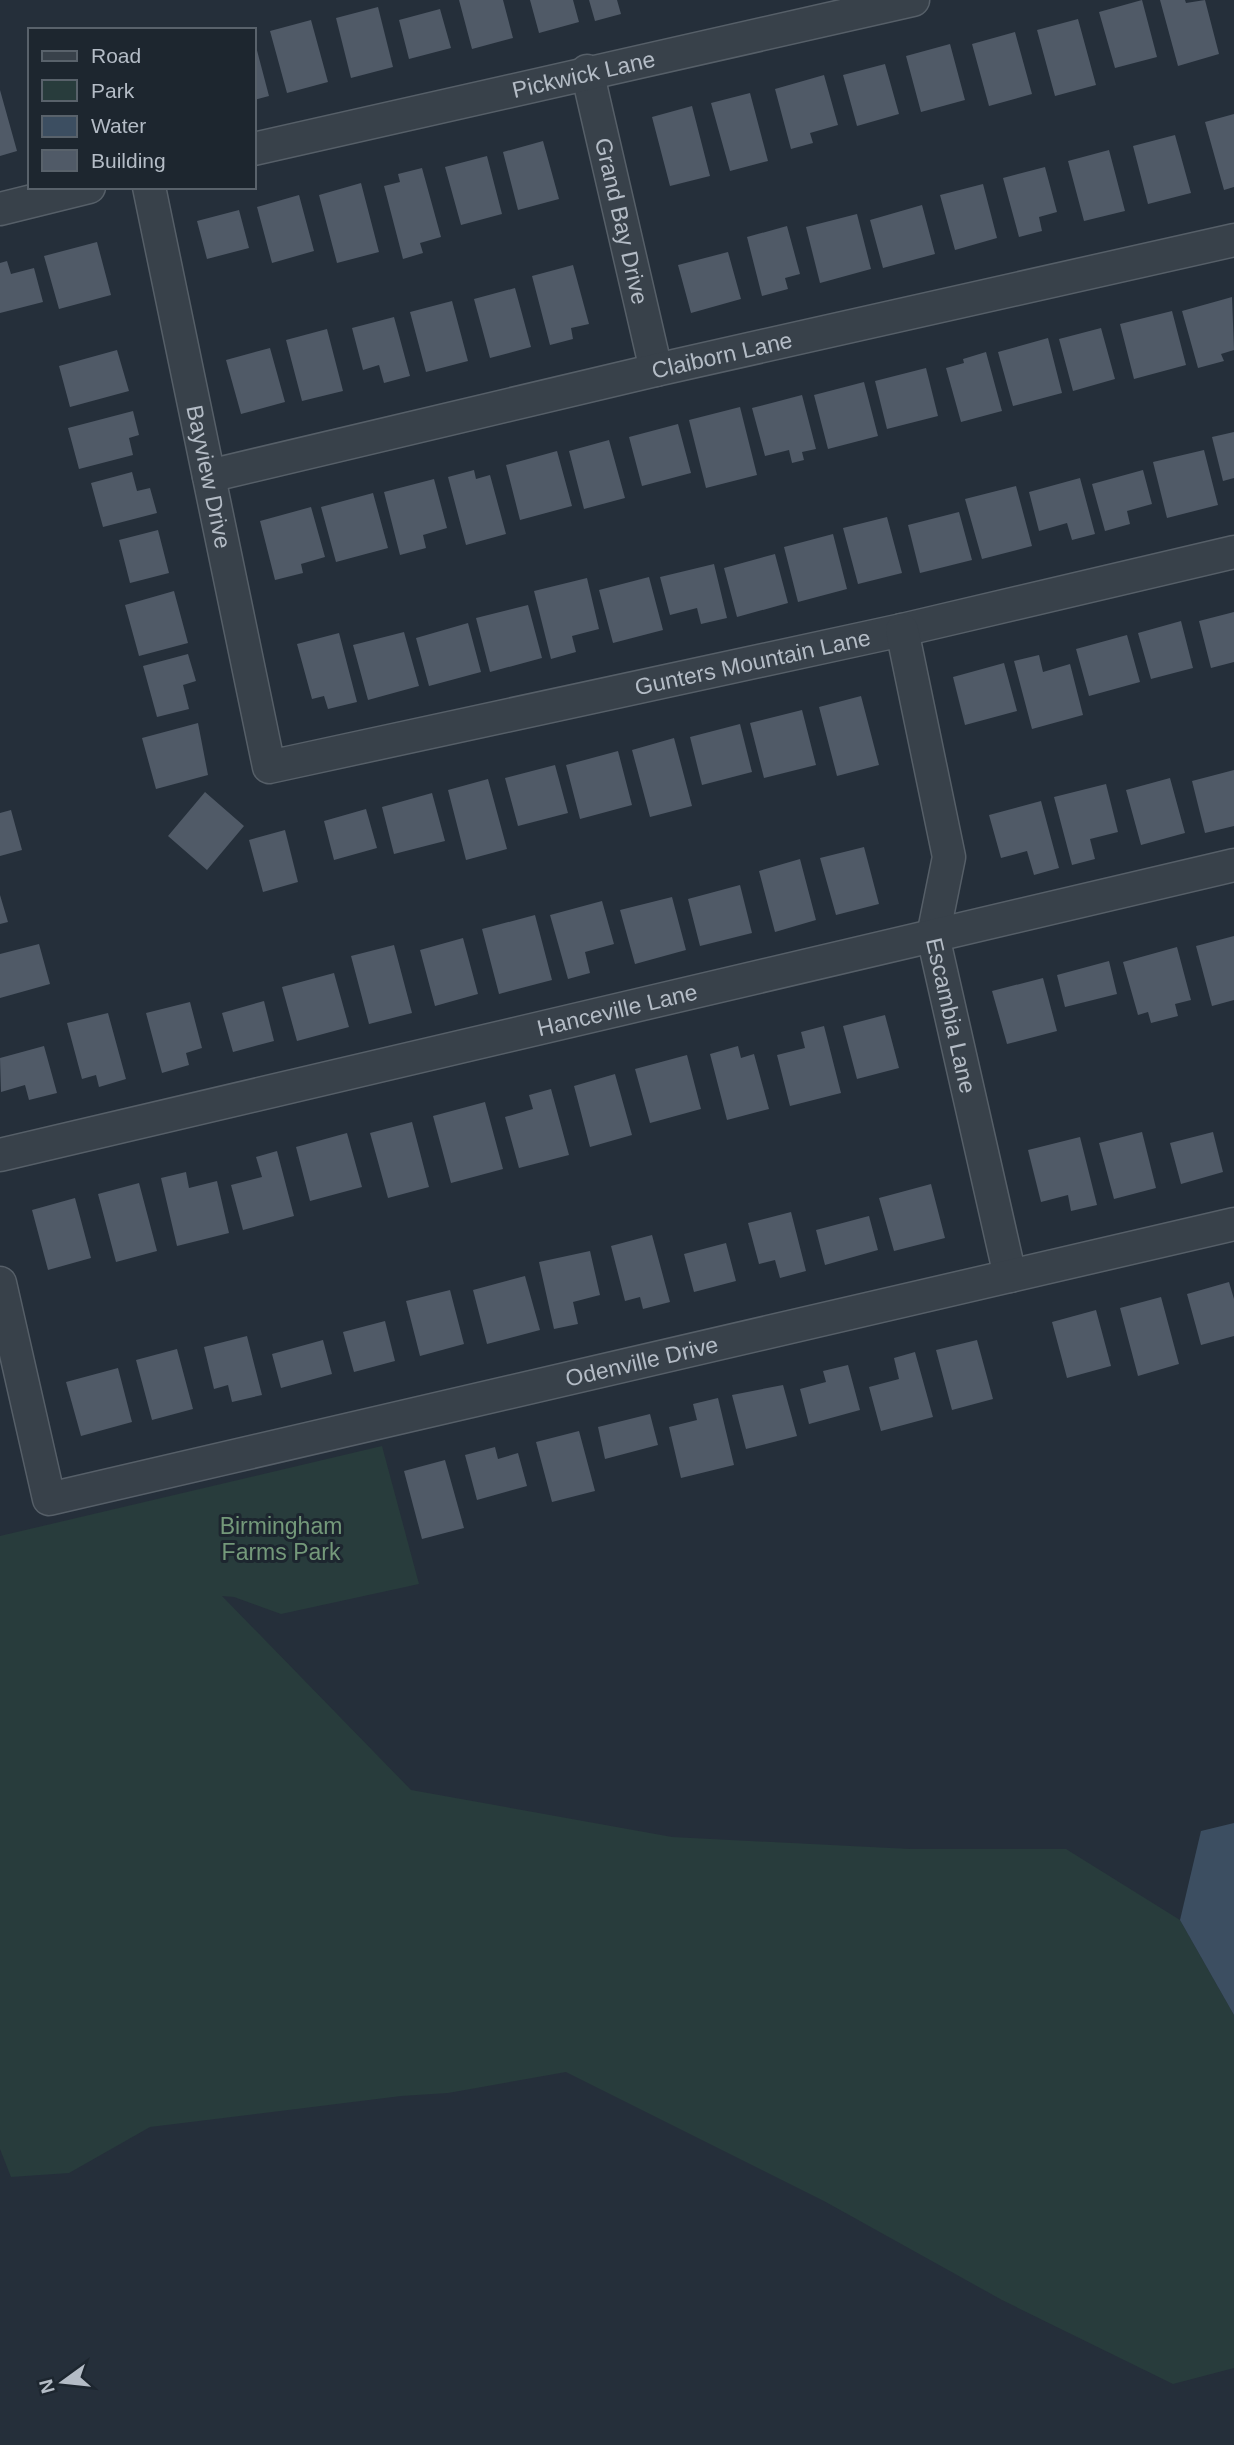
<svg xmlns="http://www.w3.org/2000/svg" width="1234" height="2445" font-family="Arial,sans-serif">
<rect width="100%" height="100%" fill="#252f3a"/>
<path fill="#283c3c" d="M382,1446L419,1584L281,1614L234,1597L222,1596L411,1790L672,1837L910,1849H1066L1180,1920L1234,2015V2368L1173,2384L1002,2300L824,2201L566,2072L448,2093L401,2096L150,2127L69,2173L11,2177L0,2149V1536Z"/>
<path fill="#3c4e61" d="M1234,1823V2015L1180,1920L1201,1831Z"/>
<path fill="#505a67" d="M459,0H503L513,38L472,49Z
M530,0H573L579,22L539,33Z
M589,0H617L621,14L595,21Z
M1142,0L1157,57L1115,68L1099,12Z
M1160,0H1185L1186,3L1205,0L1219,54L1178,66Z
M378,7L393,67L351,78L336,18Z
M440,9L451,48L409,59L399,20Z
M1078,19L1096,85L1055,96L1037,30Z
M311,20L328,82L287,93L270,31Z
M1015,32L1032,94L989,106L972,44Z
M254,39L269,96L254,100Z
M950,44L965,100L921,112L906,56Z
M885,64L899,114L857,126L843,75Z
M824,75L838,125L810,133L813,143L791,149L775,89Z
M0,90L17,151L0,156Z
M750,93L768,161L730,171L711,103Z
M692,106L710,176L670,186L652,117Z
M1234,114V187L1224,190L1205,122Z
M1175,135L1191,193L1148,204L1133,146Z
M543,141L559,199L518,210L503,152Z
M1109,150L1125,211L1084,221L1068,161Z
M487,156L502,214L461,225L445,167Z
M1045,167L1057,212L1039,217L1042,231L1019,237L1003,178Z
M422,168L441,237L420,243L423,253L403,259L384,186L400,182L398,174Z
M361,183L379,252L337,263L319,195Z
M983,184L997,238L955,250L940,195Z
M299,195L314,251L272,263L257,207Z
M922,205L935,254L883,268L870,220Z
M239,210L249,248L207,259L197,221Z
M857,214L871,269L820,283L806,227Z
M787,226L800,274L785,278L788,289L762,296L747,237Z
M97,242L111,295L59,309L44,256Z
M728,252L741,299L691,313L678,265Z
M7,261L11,274L34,268L43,302L0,313V263Z
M573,265L589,324L571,328L573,339L550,345L532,276Z
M515,288L531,347L490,358L474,299Z
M1232,297L1234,350L1221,354L1224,361L1198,368L1182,311Z
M452,301L468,361L426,372L410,312Z
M1172,311L1186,365L1134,379L1120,324Z
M394,317L410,376L384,383L379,365L363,370L352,328Z
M1101,328L1115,379L1073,391L1059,339Z
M327,329L343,391L302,401L286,340Z
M1048,338L1062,393L1013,406L998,352Z
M270,348L285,402L241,414L226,360Z
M117,350L129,391L70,407L59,366Z
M986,352L1002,411L961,422L946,368L964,363L963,359Z
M926,368L938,416L887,429L875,381Z
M864,382L878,436L828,449L814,395Z
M802,395L816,449L802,452L804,460L792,463L789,450L765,456L752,408Z
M740,407L757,475L706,488L689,420Z
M133,411L139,435L129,438L133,455L79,469L68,428Z
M678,424L691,473L642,486L629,437Z
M1234,432V478L1223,481L1212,437Z
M609,440L625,498L584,509L569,451Z
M1204,450L1218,505L1167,518L1153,462Z
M557,451L572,506L520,520L506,465Z
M474,470L476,479L490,475L506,534L466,545L448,477Z
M1143,470L1152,504L1127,511L1130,524L1105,531L1092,484Z
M132,472L137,491L150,488L157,513L103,527L91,483Z
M1080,478L1095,534L1072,540L1067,523L1039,531L1029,492Z
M434,479L447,528L423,535L426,548L400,555L384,492Z
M1016,486L1032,546L982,559L965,499Z
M373,493L388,548L336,562L321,507Z
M311,507L325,557L301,564L303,573L275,580L260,521Z
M959,512L972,560L920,573L908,525Z
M887,517L902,573L858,584L843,528Z
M158,530L169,573L130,583L119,540Z
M833,534L847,589L798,602L784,547Z
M775,554L788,603L737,617L724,568Z
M714,564L727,618L701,624L697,608L670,615L660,577Z
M649,577L663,630L613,643L599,590Z
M587,578L599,629L572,636L576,652L551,659L534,591Z
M174,591L188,643L139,656L125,605Z
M528,605L542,658L490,672L476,618Z
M1234,612V662L1211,668L1199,621Z
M1181,621L1193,668L1151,679L1138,633Z
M468,623L481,672L429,686L416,638Z
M404,632L419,686L368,700L353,645Z
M339,633L357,702L328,709L324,696L312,699L297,644Z
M1127,635L1140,682L1089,696L1076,649Z
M188,654L196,681L183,685L189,709L157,717L143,666Z
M1039,655L1043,672L1070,664L1083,715L1032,729L1014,661Z
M1004,663L1017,711L965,725L953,677Z
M861,696L879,765L837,776L819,707Z
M802,710L816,765L764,778L750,723Z
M198,723L208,775L156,789L142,738Z
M740,724L752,772L702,785L690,737Z
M674,738L692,806L650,817L632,750Z
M618,751L632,805L580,819L566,765Z
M555,765L568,813L518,826L505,778Z
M1234,770V826L1205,833L1192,781Z
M1170,778L1185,833L1141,845L1126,790Z
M488,779L507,849L466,860L448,790Z
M1106,784L1118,832L1090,839L1095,859L1072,865L1054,797Z
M205,792L244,826L207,870L168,836Z
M432,793L445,841L394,854L382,807Z
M1041,801L1059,868L1034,875L1027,851L1001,858L989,815Z
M366,809L377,848L334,860L324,821Z
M11,810L22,850L0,856V813Z
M285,830L298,882L263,892L249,840Z
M864,847L879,904L836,915L820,858Z
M800,859L816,920L775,932L759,871Z
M740,885L752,933L700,946L688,899Z
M0,895L8,922L0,924Z
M672,897L686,950L635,964L620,910Z
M602,901L614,944L585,952L590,973L568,979L550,915Z
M535,915L552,980L499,994L482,929Z
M1234,936V1000L1212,1006L1196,946Z
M463,938L478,994L435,1006L420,950Z
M39,944L50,984L0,998V954Z
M394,945L412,1013L369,1024L351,956Z
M1177,947L1191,1000L1175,1004L1178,1016L1151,1023L1148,1012L1138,1015L1123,962Z
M1109,961L1117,994L1065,1007L1057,975Z
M334,973L349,1027L297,1041L282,987Z
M1043,978L1057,1031L1007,1044L992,991Z
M264,1001L274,1041L233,1052L222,1013Z
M190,1002L202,1048L186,1053L189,1065L162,1073L146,1013Z
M108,1013L126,1079L99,1087L96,1075L82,1079L67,1023Z
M885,1015L899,1068L857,1079L843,1026Z
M824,1026L841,1093L790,1106L777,1055L805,1048L801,1032Z
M44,1046L57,1093L29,1100L25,1085L1,1092L0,1058Z
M738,1046L741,1058L754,1054L769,1109L727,1120L710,1054Z
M687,1055L701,1109L650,1123L635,1069Z
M615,1074L632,1135L590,1147L574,1086Z
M551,1089L569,1155L519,1168L505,1117L533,1109L529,1095Z
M485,1102L503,1169L451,1183L433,1116Z
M412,1122L429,1187L388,1198L370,1133Z
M1142,1132L1156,1188L1114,1199L1099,1143Z
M1213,1132L1223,1172L1181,1184L1170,1143Z
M347,1133L362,1187L310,1201L296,1147Z
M1080,1137L1097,1205L1071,1211L1068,1195L1041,1202L1028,1150Z
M277,1151L294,1216L243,1230L231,1185L262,1177L256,1157Z
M186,1172L189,1188L217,1181L229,1233L177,1246L161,1178Z
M139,1183L157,1251L116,1262L98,1194Z
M931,1184L945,1238L894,1251L879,1198Z
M75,1198L91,1258L48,1270L32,1210Z
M791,1212L806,1271L780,1278L775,1260L759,1264L748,1223Z
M869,1216L878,1250L825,1265L816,1230Z
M652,1235L670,1302L643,1309L640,1297L625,1301L611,1246Z
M726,1243L736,1281L694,1292L684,1254Z
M590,1251L600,1295L573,1302L578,1324L554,1329L539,1262Z
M525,1276L540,1330L487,1344L473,1290Z
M1229,1282L1234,1299V1336L1201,1345L1187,1294Z
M450,1290L464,1344L420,1356L406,1301Z
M1161,1297L1179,1364L1138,1376L1120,1308Z
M1096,1310L1111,1366L1067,1378L1052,1322Z
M385,1321L395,1361L354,1372L343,1332Z
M247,1336L262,1395L232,1402L228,1385L214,1389L204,1347Z
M323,1340L332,1374L281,1388L272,1354Z
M977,1340L993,1399L952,1410L936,1350Z
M177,1349L193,1409L152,1420L136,1360Z
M915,1352L933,1417L881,1431L869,1387L899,1379L894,1358Z
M848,1365L860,1410L809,1424L800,1389L826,1382L823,1371Z
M118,1368L132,1422L81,1436L66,1382Z
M783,1385L797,1436L746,1449L732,1395Z
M718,1398L734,1465L681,1478L669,1427L697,1420L693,1404Z
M650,1414L658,1445L605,1459L598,1427Z
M579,1431L595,1491L552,1502L536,1442Z
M495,1447L498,1459L518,1453L527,1486L477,1500L465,1455Z
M445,1460L464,1528L422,1539L404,1471Z"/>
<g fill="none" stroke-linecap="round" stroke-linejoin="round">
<g stroke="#565f68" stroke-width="35">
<g id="minor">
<path id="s1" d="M587,71L656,370"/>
<path id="s2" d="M254,149L913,0"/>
<path id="s3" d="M149,187L269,767L902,630L1234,552"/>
<path d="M0,209L89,187"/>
<path id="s4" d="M209,476L656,370L1234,240"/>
<path id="s5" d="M902,630L949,857L933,936L1010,1276"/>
<path id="s6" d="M0,1155L1234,865"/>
<path id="s7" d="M0,1283L49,1499L1234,1224"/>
</g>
</g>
<use href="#minor" stroke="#38414a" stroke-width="32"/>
</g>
<g text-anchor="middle" stroke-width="6" stroke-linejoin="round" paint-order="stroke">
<g font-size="23" fill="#b4bcc6" stroke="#1d262f">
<text dy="8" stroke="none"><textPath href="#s2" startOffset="338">Pickwick Lane</textPath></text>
<text dy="8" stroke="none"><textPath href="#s1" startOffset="154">Grand Bay Drive</textPath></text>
<text dy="8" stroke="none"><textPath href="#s4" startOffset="527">Claiborn Lane</textPath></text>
<text dy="8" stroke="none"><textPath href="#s3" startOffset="296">Bayview Drive</textPath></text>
<text dy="8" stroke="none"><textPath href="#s3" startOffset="1087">Gunters Mountain Lane</textPath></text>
<text dy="8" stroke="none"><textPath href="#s6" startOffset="634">Hanceville Lane</textPath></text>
<text dy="8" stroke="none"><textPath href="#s5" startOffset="394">Escambia Lane</textPath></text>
<text dy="8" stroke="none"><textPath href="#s7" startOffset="830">Odenville Drive</textPath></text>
</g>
<g font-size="23" fill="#74997a" stroke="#1d262f">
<text x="281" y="1534">Birmingham<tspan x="281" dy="26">Farms Park</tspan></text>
</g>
</g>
<rect x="28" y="28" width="228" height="161" fill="#1d262f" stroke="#59626b" stroke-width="2"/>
<rect x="42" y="51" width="35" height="10" fill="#38414a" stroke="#59626b" stroke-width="2"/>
<text x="91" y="63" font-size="21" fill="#b4bcc6">Road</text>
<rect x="42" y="80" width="35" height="21" fill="#283c3c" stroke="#59626b" stroke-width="2"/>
<text x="91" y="98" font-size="21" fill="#b4bcc6">Park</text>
<rect x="42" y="116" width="35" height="21" fill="#3c4e61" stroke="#59626b" stroke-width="2"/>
<text x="91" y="133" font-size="21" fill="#b4bcc6">Water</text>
<rect x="42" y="150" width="35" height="21" fill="#505a67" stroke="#59626b" stroke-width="2"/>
<text x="91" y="168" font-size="21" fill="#b4bcc6">Building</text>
<g transform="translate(63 2382) rotate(255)" stroke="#1d262f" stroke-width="5" paint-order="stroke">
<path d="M0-5L12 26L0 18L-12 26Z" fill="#b4bcc6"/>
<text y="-10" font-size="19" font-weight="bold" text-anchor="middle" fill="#b4bcc6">N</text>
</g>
</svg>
